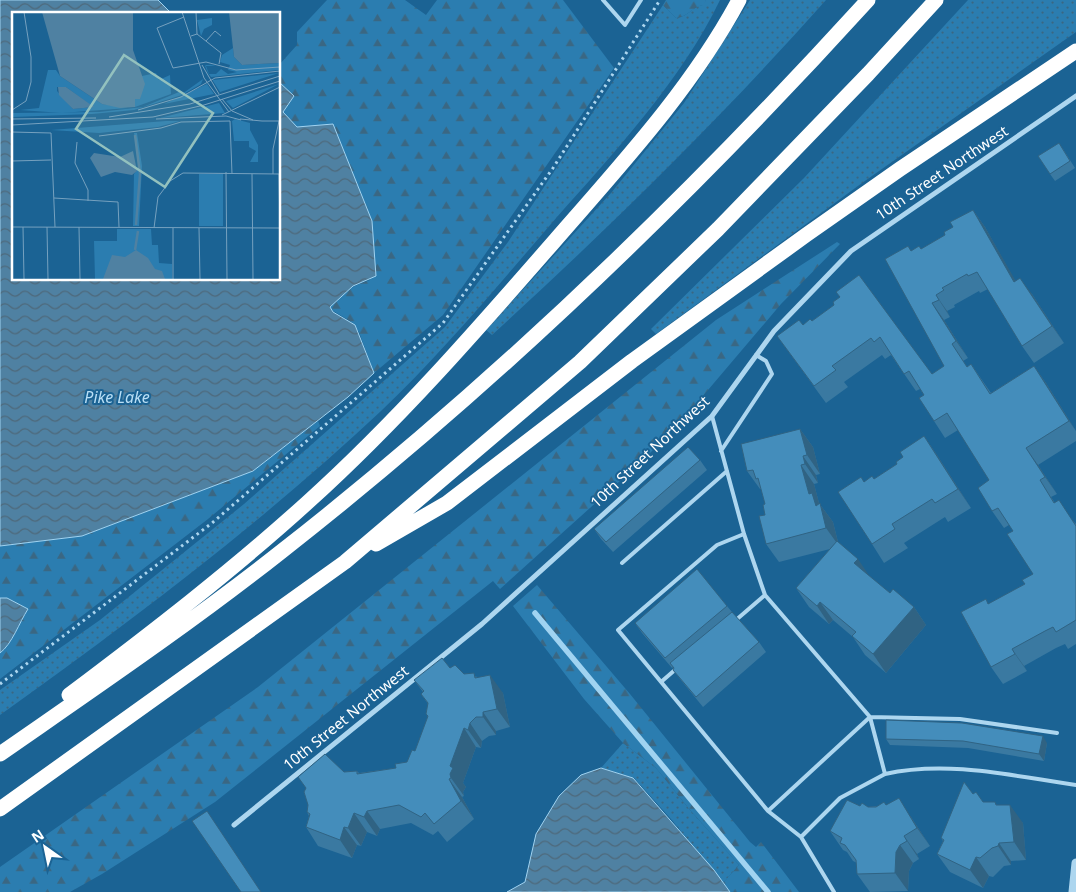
<svg xmlns="http://www.w3.org/2000/svg" width="1076" height="892" font-family="'Noto Sans',sans-serif">
<defs>
<pattern id="grass-dots" width="8" height="8" patternUnits="userSpaceOnUse" patternTransform="scale(1.25)"><rect width="8" height="8" fill="#2b7db0"/><path d="M2 2h.1M6 6h.1" fill="none" stroke="#3a6783" stroke-width="1.8" stroke-linecap="round"/></pattern>
<pattern id="forest-firs" width="22" height="20" patternUnits="userSpaceOnUse" patternTransform="scale(1.25)"><rect width="22" height="20" fill="#2b7db0"/><path d="M5 1l3.5 6h-7zM16 11l3.5 6h-7z" fill="#3a6783"/></pattern>
<pattern id="water-waves" width="16" height="10" patternUnits="userSpaceOnUse" patternTransform="scale(1.25)"><rect width="16" height="10" fill="#4f81a2"/><path d="M0 5q4-4 8 0t8 0" fill="none" stroke="#4e697b"/></pattern>
</defs>
<rect width="100%" height="100%" fill="#1b6394"/>
<path fill="url(#grass-dots)" d="M706,0H720C683,78 614,153 557,217C500,283 444,351 381,411C263,522 131,621 0,715V690L100,620L244,504L445,327L508,242L663,5L676,18C688,17 693,6 703,5Z
M750,0H826C721,118 609,228 492,335L486,330L611,193L684,103Z
M968,0H1076V32L862,183L656,334L651,329L804,178Z
M623,743L656,768L690,810L739,865L723,883L671,819L634,778L601,768Z"/>
<path fill="url(#forest-firs)" d="M327,0H405L426,15L437,0H563L614,68L443,315L374,373L359,332L350,321L330,309C334,293 356,285 370,280L297,128L283,112L294,96L279,82V65L297,45V32Z
M666,0H706L704,5C693,6 688,17 676,18L663,5Z
M837,242L840,244L781,304L680,423L641,462L500,589L493,581L215,802L102,874L70,892H0V867L258,687L716,320Z
M318,421L320,426L208,519L0,679V653C12,644 19,623 28,609L7,598H0V546L82,536L253,471Z
M537,585L630,694L750,842L756,847L761,842L799,892H730L723,883L739,865L690,810L656,768L623,743L584,699L513,606Z"/>
<path fill="url(#water-waves)" stroke="#a0d3f1" d="M0,0H158L172,14H14V279H279V82L294,96L283,112L297,127L333,124L372,221L376,276L353,286L330,307L333,312L355,325L374,373L348,397L253,471L82,536L0,546Z
M0,598H7L28,609C19,623 12,644 0,653Z
M601,768L633,778L714,870L730,892H507L525,882L536,834L559,796L581,775Z"/>
<g fill="none" stroke-linecap="round" stroke-linejoin="round">
<path stroke="#a0d3f1" stroke-width="5.5" d="M535,613L768,892"/>
<path stroke="#add6ef" stroke-width="3" stroke-dasharray="2.5 4" stroke-linecap="butt" d="M0,684L212,523L443,323L553,168L660,0"/>
<path stroke="#add6ef" stroke-width="4" d="M603,0L625,25L641,0
M712,416L744,534L765,595L870,717L885,774C948,760 1013,776 1076,785
M721,451L772,374L766,361L756,355
M744,534L717,545L618,630L768,811L801,837
M622,563L727,471
M736,620L765,595
M661,682L676,669
M768,811L870,717L960,719L1057,733
M834,892L801,837L840,798L885,774"/>
<path stroke="#add6ef" stroke-width="5" d="M234,825L482,624L712,416L774,331L851,251L1076,96"/>
<path stroke="#add6ef" stroke-width="9" d="M1073,892L1076,863"/>
<path stroke="#fff" stroke-width="15" d="M376,544L447,503L632,361L806,235L900,169L1076,51
M69,695C150,634 232,571 308,502C401,418 483,323 565,229C628,157 694,84 739,0
M0,754C95,688 191,623 282,551C493,386 688,198 868,0
M0,809L345,562L580,362L718,229L868,74L936,0"/>
</g>
<path fill="#3a79a1" d="M1063,149L1075,168L1055,181L1050,174Z
M973,210L985,227L1015,281L1032,294L1064,343L1034,363L1022,346L988,289L980,293L979,291L954,305L955,307L947,311L950,317L944,320L968,358L963,361L967,367L971,364L991,393L1034,366L1046,383L1076,431V441L1038,465L1057,494L1051,497L1055,503L1076,524V644L1068,649L1065,644L1056,648L1024,666L1027,671L1003,684L991,667L989,604L1025,584L1033,574L1013,531L1009,525L1004,528L992,511L989,480L958,430L945,438L934,421L924,395L920,389L916,391L891,355L885,359L882,355L844,382L848,387L826,403L777,336L803,325L812,321L834,305L932,374L944,366L911,251L921,249L945,235Z
M800,429L813,447L820,474L816,475L818,483L814,484L819,503L833,522L838,542L870,577L890,593L914,607L926,625L886,673L865,655L853,637L833,620L829,624L809,607L796,588L830,549L779,562L766,544L765,504L761,489H760L747,471Z
M924,436L937,455L971,508L948,522L945,517L904,543L908,548L884,563L872,544L864,482L874,479L897,464Z
M700,460L707,470L613,552L601,539L594,529Z
M727,606L732,612L759,642L766,652L703,707L680,679L673,670L674,669L673,667L672,668L642,633L635,623Z
M450,668L464,674L478,677L503,693L510,727L496,731V735L489,736L482,741L481,748L476,747L463,783L466,787L463,792L464,796L462,797L474,819L447,842L438,831L433,835L411,823L380,829L377,836L367,832L361,846L357,845L352,858L318,846L306,827L309,816L307,812L344,772L357,771L359,773L396,768L407,762L415,751L428,717L426,714L428,704L421,694L423,692L414,680Z
M886,739L1047,743L1044,761L968,748L890,745Z
M973,794L983,802L998,805L1023,823L1026,860L1011,861V865L1004,866L993,877L989,876L983,888L950,872L937,854L943,841L941,838Z
M886,805L911,817L930,846L917,854L919,859L913,863L909,871L908,891L870,892L857,874V863L853,861L847,852L843,850L830,831L860,806L868,807Z"/>
<path fill="#306383" d="M973,210L985,227L1026,299L1014,282Z
M1020,278L1032,294L1064,343L1052,326Z
M936,295L947,311L950,317L939,300Z
M932,303L944,320L968,358L956,341Z
M1034,366L1046,383L1076,431L1069,421Z
M800,429L813,447L820,474L807,455Z
M924,436L937,455L971,508L958,489Z
M1026,448L1038,465L1057,494L1045,477Z
M803,456L816,475L818,483L805,464Z
M801,465L814,484L819,503L833,522L839,546L826,528L809,494Z
M858,559L870,577L854,563Z
M820,602L833,620L829,624L817,606Z
M914,607L926,625L886,673L873,654Z
M1012,649L1024,666L1027,671L1015,654Z
M490,675L503,693L510,727L497,709Z
M483,712L496,731V735L483,717Z
M470,723L482,741L481,748L468,730Z
M464,728L476,747L463,783L466,787L463,792L464,796L451,778L450,774V766Z
M1043,736L1047,743L1044,761L1039,754Z
M449,779L462,797L474,819L461,801Z
M899,798L911,817L930,846L917,828Z
M1010,805L1023,823L1026,860L1014,842Z
M367,811L380,829L377,836L364,817Z
M354,813L367,832L361,846L348,828Z
M344,827L357,845L352,858L340,840Z
M904,836L917,854L919,859L907,841Z
M999,843L1011,861V865L998,846Z
M900,845L913,863L909,871L908,891L895,873L896,852Z
M976,857L989,876L983,888L970,870Z"/>
<path fill="#448dbb" stroke="#306383" d="M1059,143L1070,161L1050,174L1038,156Z
M973,210L1014,282L1020,278L1052,326L1022,346L977,272L968,276L967,274L942,288L944,290L936,295L939,300L932,303L956,341L952,344L967,367L971,364L990,394L1034,366L1069,421L1026,448L1045,477L1040,480L1054,503L1059,500L1076,526V620L1056,632L1053,627L1045,631L1012,649L1015,654L991,667L961,612L986,599L988,604L1025,584L1022,580L1033,574L1007,534L1013,531L998,508L992,511L978,488L989,480L947,413L934,421L919,398L924,395L909,371L904,374L880,337L874,342L871,338L832,366L836,370L814,386L777,336L799,320L803,325L810,319L812,321L834,305L833,302L840,297L836,292L859,275L932,374L944,366L885,259L908,246L911,251L919,246L921,249L945,235L944,232L953,227L950,222Z
M800,429L807,455L803,456L805,464L801,465L809,494L812,493L816,506L820,503L826,528L766,544L759,516L765,515L763,505L765,504L758,478L756,479L753,470L747,471L741,444Z
M924,436L958,489L935,503L932,499L892,524L895,529L872,544L838,492L861,477L864,482L872,476L874,479L897,464L896,462L903,457L900,452Z
M688,447L700,460L606,542L594,529Z
M837,541L858,559L854,563L861,569L890,593L893,589L914,607L873,654L852,636L856,632L820,602L817,606L796,588Z
M697,569L727,606L665,658L635,623Z
M732,612L759,642L696,697L673,670L674,668L670,663Z
M442,658L450,668L455,665L464,674L474,673L475,678L490,675L497,709L483,712V717H476L470,723L468,730L464,728L450,766L453,768L450,774L451,778L449,779L461,801L434,824L425,813L421,817L399,805L367,811L364,817L354,813L348,828L344,827L340,840L306,827L310,814L307,812L308,805L304,792L306,788L298,777L325,754L344,772L357,771V774L396,768L395,764L407,762L412,750L415,751L428,716L426,714L428,703L421,694L424,691L414,680Z
M886,720L962,723L1043,736L1039,754L963,741L886,739Z
M964,782L973,794L976,792L983,802H995L996,805H1010L1014,842L999,843L998,846L992,848L980,858L976,857L970,870L937,854L944,840L941,838Z
M899,798L917,828L904,836L907,841L900,845L896,852L895,873L857,874L856,860L845,845L840,843L842,838L830,831L847,800L860,806L862,803L868,807H876L884,802L886,805Z
M207,811L261,892H241L192,821Z"/>
<g text-anchor="middle" stroke-width="4" stroke-linejoin="round" paint-order="stroke">
<g font-size="15" fill="#fff" stroke="#1b6394">
<text transform="translate(942 173) rotate(-34)" y="5">10th Street Northwest</text>
<text transform="translate(650 452) rotate(-43)" y="5">10th Street Northwest</text>
<text transform="translate(346 718) rotate(-39)" y="5">10th Street Northwest</text>
</g>
<g font-size="16" font-style="italic" fill="#b9dff6" stroke="#1b6394">
<text x="117" y="403">Pike Lake</text>
</g>
</g>
<g transform="translate(12 12)">
<rect width="268" height="268" fill="#1b6394"/>
<path d="M221,36L222,45L230,53L267,51V58L199,65L196,61L193,54L194,53H199L204,54H194L197,62H204L209,57L216,62L225,60L216,58L218,53L208,50L210,43ZM267,61L208,80L201,69V68ZM191,67L189,72L170,83L122,98L80,102L0,105V101L87,100L131,95L167,80L170,82ZM195,72L202,82L152,92ZM267,72L221,96L214,89ZM207,91L213,101L148,106ZM105,217H139L140,233H146L147,251L160,252V267H83L82,229H105Z" fill="#2b7db0"/>
<path d="M200,6V13L192,17L189,24L185,8ZM36,58H44L48,64L90,92L116,96L50,101L8,98L27,96ZM45,75H54L81,95L61,97L45,79ZM144,61L147,68L158,63L159,82L123,95V87H128L130,64ZM223,107L238,111V118L246,133V150H238L244,139L237,135V129H222L220,109ZM154,109H168L146,115L87,121L39,118ZM122,121H125L130,154L127,214H121L122,162L127,155Z" fill="#2b7db0" fill-rule="evenodd"/>
<path d="M187,162H211V214H187Z" fill="#2b7db0"/>
<path d="M30,0H121V38L133,72L128,87H123V95L108,96L90,92L48,64ZM217,0H267V51L230,53L222,45ZM46,75H54L82,95L61,97L47,83ZM121,139L125,159L120,163L103,160L89,165L78,146L82,141L108,145ZM124,238L136,246L143,257L150,259L153,267H91L100,243L113,245Z" fill="#4f81a2"/>
<path fill="none" stroke="#4f81a2" stroke-width="2.5" d="M123,123L128,162L124,213M123,238L126,219"/>
<path fill="none" stroke="#76a1bf" stroke-width="1" d="M170,0L192,66L217,100M172,5L145,16L161,56L194,50L224,58L268,55M185,22L209,41L207,52M179,24L185,22L184,0M194,29L203,19L209,24M190,53L207,82M210,87L220,99L241,108M0,98L14,89L19,70V45L12,0M126,98L169,85L203,66L268,59M210,103L268,75M97,105L178,92L268,64M0,107L84,106M144,107L214,104L229,108M228,107L250,109M250,109H268M0,113L141,105L192,93L268,69M0,120L39,121L43,215M87,124L149,116L169,110L218,109L220,162M65,130L63,151L76,178V189M0,149L39,148M214,160L215,267M240,162L241,267M261,162V137L267,109M267,162L268,220M42,186L106,190L107,215M0,215L268,216M11,215L12,267M35,215L36,267M67,215L68,267M142,216L146,185L158,169L171,161L268,162M161,216V267M187,216L188,267"/>
<path fill="#93c1be" fill-opacity="0.15" stroke="#93c1be" stroke-width="2.5" d="M112,43L201,101L153,175L64,117Z"/>
<rect width="268" height="268" fill="none" stroke="#fff" stroke-width="2.5"/>
</g>
<g transform="translate(45 847) rotate(327)" stroke="#1b6394" stroke-width="4" paint-order="stroke">
<path d="M0-4L9 19L0 12L-9 19Z" fill="#ffffff"/>
<text y="-8" font-size="14" font-weight="bold" text-anchor="middle" fill="#ffffff">N</text>
</g>
</svg>
